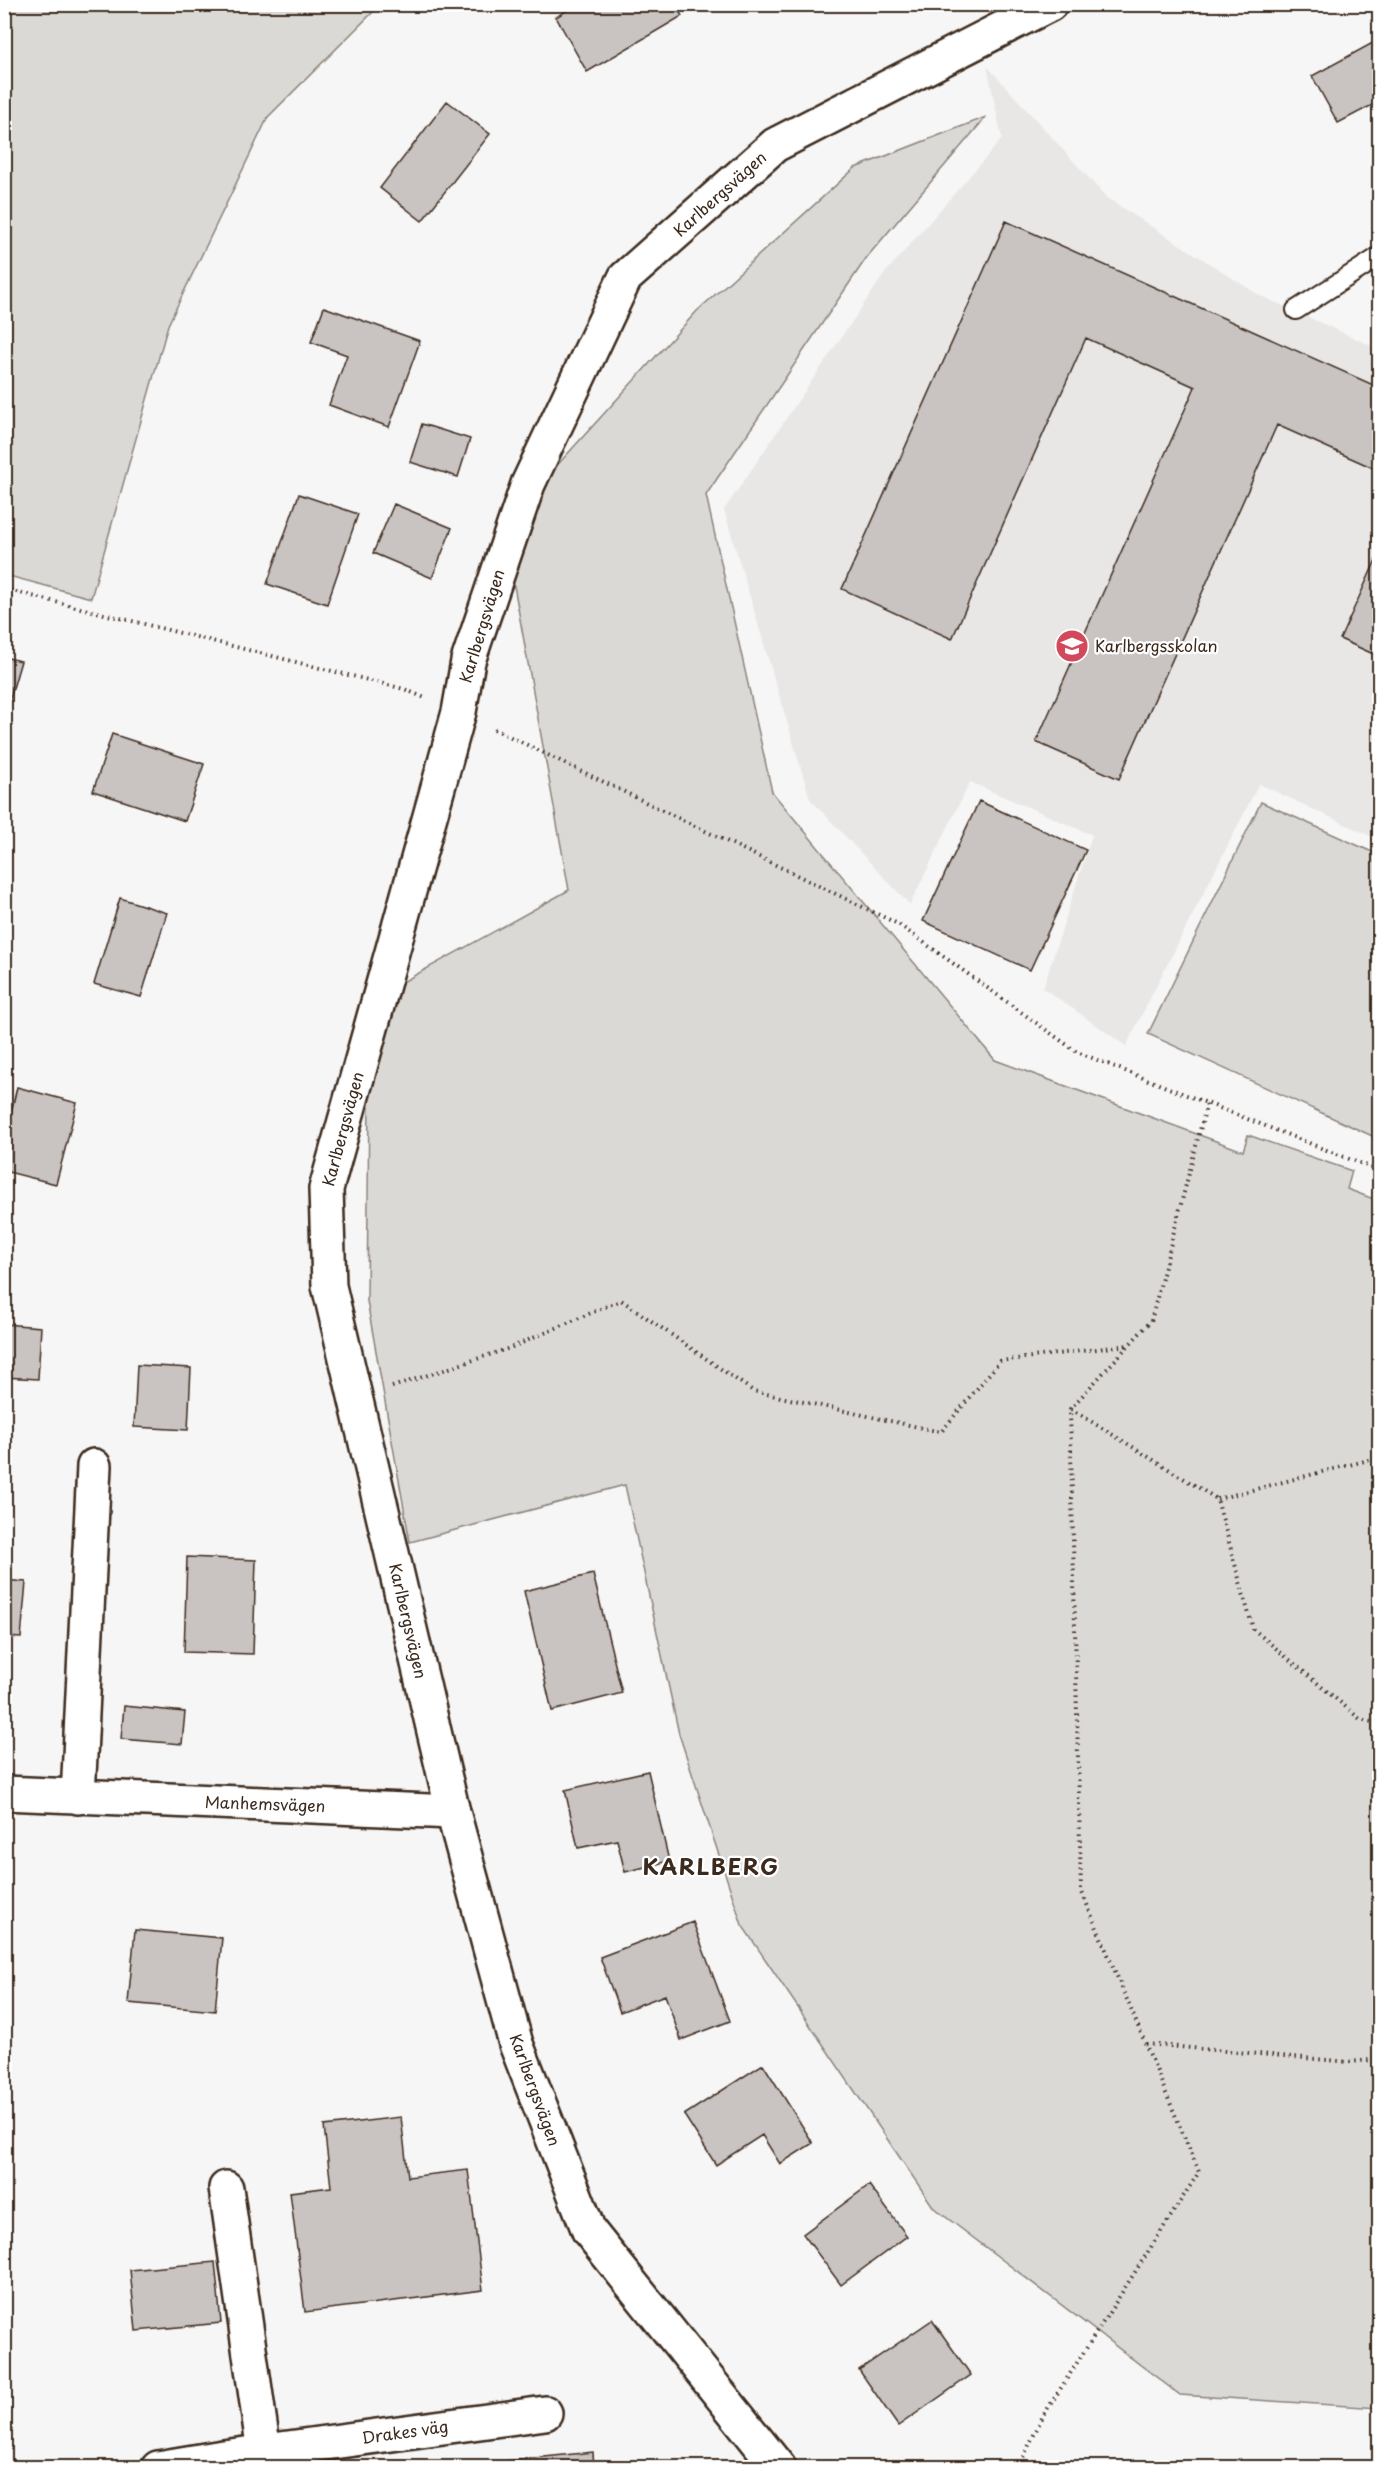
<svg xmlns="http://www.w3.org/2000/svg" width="1384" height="2472" font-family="'Playpen Sans',sans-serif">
<rect width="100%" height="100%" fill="#f7f6f6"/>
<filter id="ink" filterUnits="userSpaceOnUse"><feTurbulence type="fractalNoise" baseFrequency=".0167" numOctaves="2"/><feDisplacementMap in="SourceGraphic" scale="12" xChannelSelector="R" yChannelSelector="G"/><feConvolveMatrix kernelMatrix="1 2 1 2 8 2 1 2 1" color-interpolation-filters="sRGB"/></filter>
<g filter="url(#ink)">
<path fill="#e9e7e6" d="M987,66L1107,198L1259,295L1379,349V840L1259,784L1126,1046L1043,988L1092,835L970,782L910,905L810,799L724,510L885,273L1002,139Z"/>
<path fill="#dbd9d6" stroke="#8b827a" stroke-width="1.5" d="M4,5H380L268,117L168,325L91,598L5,575Z
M986,117L867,257L706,495L772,792L995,1060L1243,1151L1248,1135L1352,1171L1347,1189L1379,1201V2408L1180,2395L934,2208L742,1925L679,1734L625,1485L410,1542L367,1301L370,1000L569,890L503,525L697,311L855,168Z
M1261,802L1379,855V1139L1148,1034Z"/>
<path fill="#c9c3c1" stroke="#3b2a1e" stroke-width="1.5" d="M577,4H675L682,16L587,72L556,17Z
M1380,39V101L1338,123L1312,76Z
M447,101L490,134L422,221L380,188Z
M1006,221L1380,388V471L1277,425L1119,779L1036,742L1195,387L1086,338L952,639L842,589Z
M324,307L420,341L389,427L329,405L347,355L311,342Z
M422,424L470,439L458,477L410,462Z
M299,494L358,514L327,604L267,584Z
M394,504L452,528L432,578L373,553Z
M1380,551V657L1340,639Z
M4,657L21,661L4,719Z
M112,734L204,764L185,821L93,791Z
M979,801L1086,850L1030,970L923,921Z
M120,898L167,913L141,997L94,984Z
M17,1087L77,1103L56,1184L4,1171V1125L8,1126Z
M4,1324L41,1327L38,1379L4,1377Z
M137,1365L191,1368L188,1430L134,1427Z
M187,1557L256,1560L253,1654L184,1652Z
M593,1574L622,1693L552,1711L524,1591Z
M4,1580L26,1582L21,1638L4,1637Z
M124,1706L185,1712L182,1744L121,1739Z
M648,1771L669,1861L625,1872L617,1840L578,1848L565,1790Z
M693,1922L730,2021L681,2040L665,1995L620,2012L600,1957Z
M135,1930L222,1938L215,2011L128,2003Z
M763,2064L813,2143L780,2164L762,2135L716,2165L684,2115Z
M401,2117L408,2177L468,2170L483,2290L305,2312L290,2192L331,2187L324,2126Z
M869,2185L907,2236L841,2285L803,2234Z
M215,2262L221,2323L136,2331L130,2270Z
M932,2320L971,2375L898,2426L859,2370Z
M593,2452L594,2468H506L505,2461Z"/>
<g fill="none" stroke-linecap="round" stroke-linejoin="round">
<g stroke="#3b2a1e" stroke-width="22">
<path id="service" d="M1296,310L1380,256"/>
</g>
<g stroke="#3b2a1e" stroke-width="38">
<path id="minor" d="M4,1793L453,1812
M78,1797L94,1466
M226,2188L264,2452
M223,2457L545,2413
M158,2468L223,2457L225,2468"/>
</g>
<g stroke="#3b2a1e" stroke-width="38">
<path id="tertiary" d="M779,2468L589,2231L516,2044L453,1812L329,1286L326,1189L459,712L468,661L528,484L625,278L775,145L1050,4"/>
</g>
<path stroke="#3b2a1e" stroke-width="4" stroke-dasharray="1.5 4.5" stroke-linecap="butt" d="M4,589L404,689L425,698
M494,729L898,924L1077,1052L1380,1171
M392,1387L510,1348L621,1300L753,1391L941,1432L1000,1361L1129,1345
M1071,1409L1217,1499L1253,1629L1360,1719L1380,1724
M1217,1499L1380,1457
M1146,2044L1350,2062L1380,2059
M1018,2468L1043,2416L1199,2172L1081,1890L1070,1409L1151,1321L1207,1103"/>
<use href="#service" stroke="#fff" stroke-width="18"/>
<use href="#minor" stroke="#fff" stroke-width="33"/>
<use href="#tertiary" stroke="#fff" stroke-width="33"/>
</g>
</g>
<defs>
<g id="school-disc" transform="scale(1.725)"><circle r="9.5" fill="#d1495b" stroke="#fff"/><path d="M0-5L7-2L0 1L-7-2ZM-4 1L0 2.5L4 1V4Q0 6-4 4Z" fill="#fff"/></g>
</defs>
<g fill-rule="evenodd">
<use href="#school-disc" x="1072" y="646"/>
</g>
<g text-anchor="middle" stroke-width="4.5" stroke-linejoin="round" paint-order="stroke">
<g font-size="16" fill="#3b2a1e" stroke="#fff">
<text transform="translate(720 194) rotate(-42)" y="6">Karlbergsvägen</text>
<text transform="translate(482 626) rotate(-73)" y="6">Karlbergsvägen</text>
<text transform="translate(343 1129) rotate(-75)" y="6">Karlbergsvägen</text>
<text transform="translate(408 1621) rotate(77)" y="6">Karlbergsvägen</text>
<text transform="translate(265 1804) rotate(2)" y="6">Manhemsvägen</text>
<text transform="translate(535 2090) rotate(70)" y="6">Karlbergsvägen</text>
<text transform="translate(405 2432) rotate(-8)" y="6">Drakes väg</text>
</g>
<g font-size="16" fill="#3b2a1e" stroke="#fff" text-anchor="start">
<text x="1095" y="652">Karlbergsskolan</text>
</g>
<g font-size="22" font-weight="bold" letter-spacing="1.5" fill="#3b2a1e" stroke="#fff">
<text x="711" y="1875">KARLBERG</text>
</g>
</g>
<rect width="1384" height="2472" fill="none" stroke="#fff" stroke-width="24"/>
<rect x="12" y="12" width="1360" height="2448" fill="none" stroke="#3b2a1e" stroke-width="2" filter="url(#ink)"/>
</svg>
